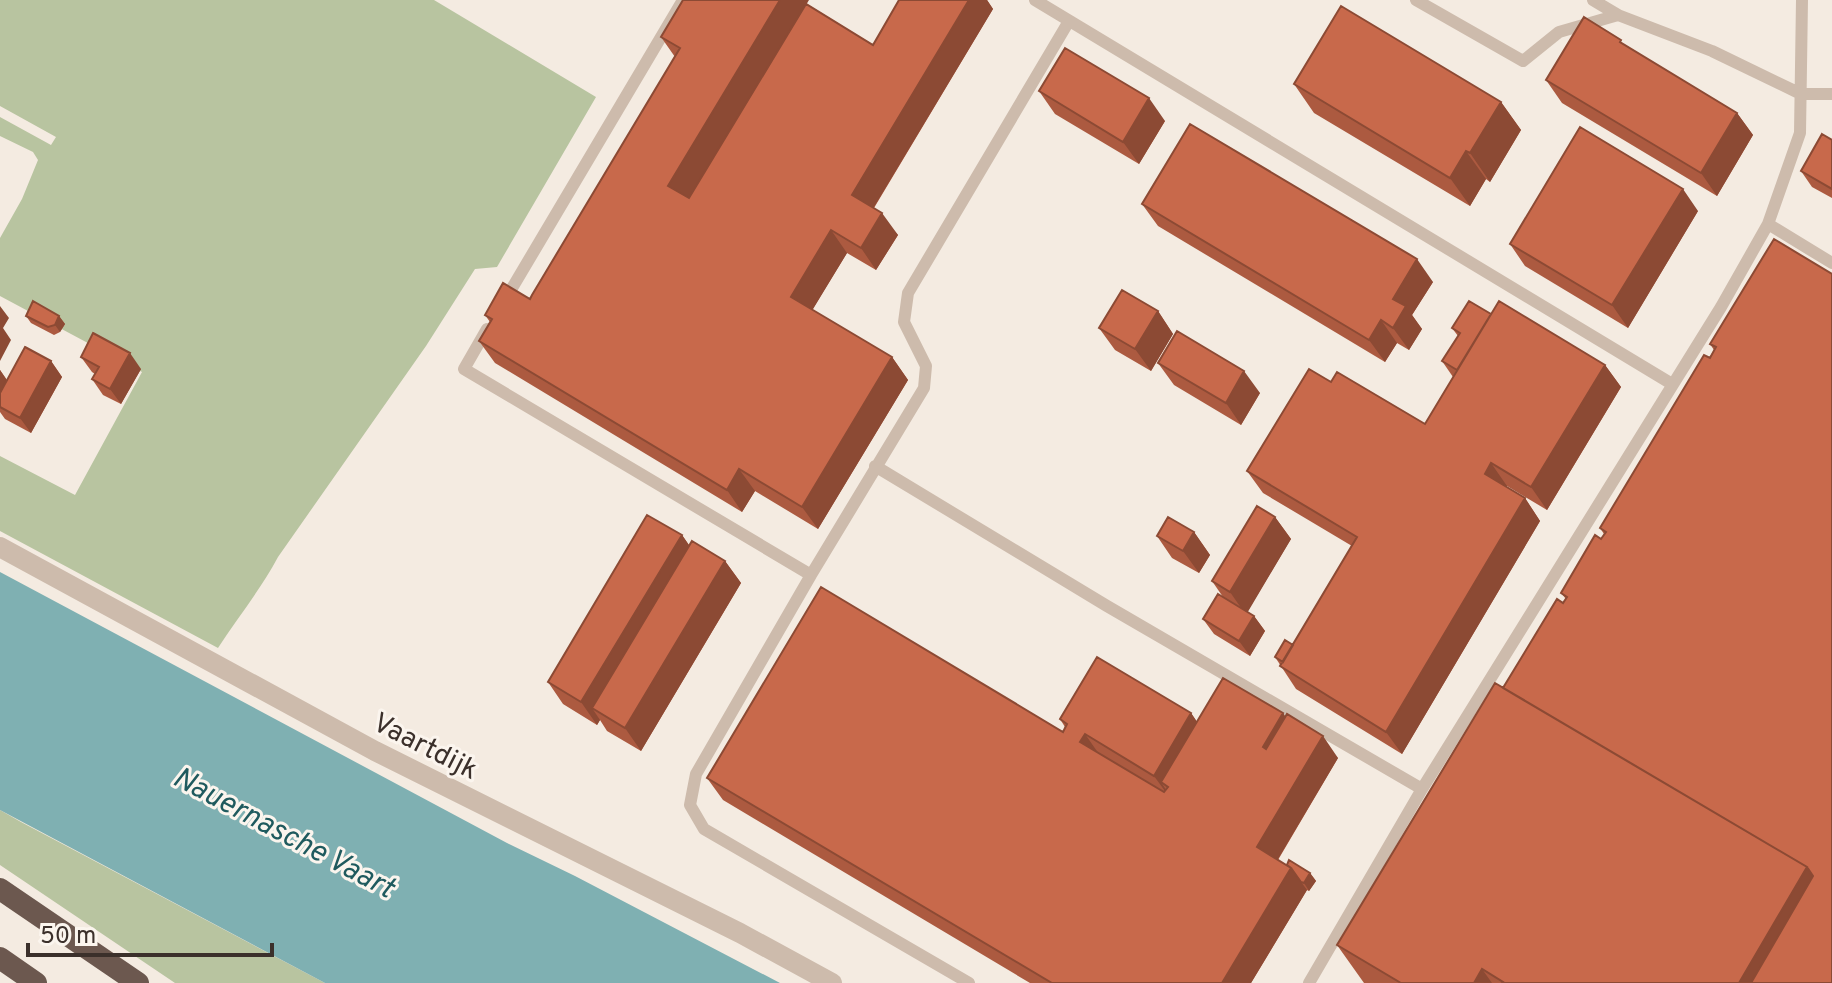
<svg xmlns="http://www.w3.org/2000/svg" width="1832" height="983" font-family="Overpass,sans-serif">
<rect width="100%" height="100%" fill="#f4ebe1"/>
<path fill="#b8c4a0" d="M0,0H434L596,97L497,267L475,269L426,346L278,557C261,589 238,617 218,648L0,531V456L75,495L142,372L0,296V238L22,199L38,160L33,152L0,136V117L51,145L56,137L0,106Z
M0,810L21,822L325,983H175L0,865Z"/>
<path fill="#7fb0b2" d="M0,572L507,843L575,876L780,983H325L0,810Z"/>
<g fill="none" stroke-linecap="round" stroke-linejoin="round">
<path stroke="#cdbbac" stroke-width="12" d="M1035,0L1672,384
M1416,0L1523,61L1559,32L1618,15L1712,51L1801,94H1832
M1593,0L1618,15
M1768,224L1832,263
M505,300L683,0
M487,329L464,369L811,575L924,388L926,366L904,322L908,293L1069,21
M875,466L1107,606L1422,789
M811,575L696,774L690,805L704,829L969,983
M1309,983L1422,789L1721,307L1768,224L1800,133L1802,0"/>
<path stroke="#cdbbac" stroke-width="20" d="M0,547L375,751L740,933L832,983"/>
<path stroke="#6c584f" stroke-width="22" d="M0,889L138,983
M0,958L36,983"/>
</g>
<path fill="#ac5a40" d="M899,0H987L993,9L874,208L898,235L876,270L847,253L812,310L892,357L908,380L818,529L755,491L742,512L495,363L479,341L490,322L485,315L530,299L675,57L661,37L807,4L873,45Z
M1625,45L1737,113L1753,135L1717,196L1562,103L1546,80Z
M1294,84L1501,102L1521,130L1490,182L1486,179L1470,206L1314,113Z
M1039,91L1165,121L1139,164L1055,114Z
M1832,140V198L1812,187L1801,171Z
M1142,204L1433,282L1412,315L1422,329L1409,350L1397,343L1385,362L1158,226Z
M1698,211L1628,328L1525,266L1510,244Z
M1832,274V983H1364L1337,945L1503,688L1566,599L1561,593L1604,534L1600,528L1714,350L1710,344Z
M1158,311L1173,334L1151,371L1115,350L1099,328Z
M1491,314L1605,365L1621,387L1547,510L1507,486L1506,487L1525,498L1540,521L1402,754L1296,689L1275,657L1293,645L1352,546L1263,493L1247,471L1331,382L1425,424L1453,377L1442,361L1458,336L1452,328Z
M26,316H59L65,324L60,332L54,335L31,323Z
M81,357L141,369L121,404L103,395L92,379L95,374L92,372Z
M51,361L62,377L31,433L5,419L0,412V370L7,380Z
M1158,363L1260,393L1241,425L1174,385Z
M1275,517L1291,539L1247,612L1254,616L1265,631L1250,656L1214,634L1203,619L1223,597L1212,581Z
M1194,532L1210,555L1199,573L1172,558L1157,536Z
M682,535L689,545L725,561L741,583L641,751L607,731L600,720L597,725L563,704L548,682Z
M1191,713L1197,722L1283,713L1285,717L1338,758L1278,860L1287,865L1310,873L1316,881L1309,891L1307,890L1251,983H1030L723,800L707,778L1063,732L1065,727L1060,719Z"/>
<path fill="#8c4a34" d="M780,0H809L684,208L668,186Z
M969,0H987L993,9L868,217L852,195Z
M1149,98L1165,121L1139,164L1123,142Z
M1501,102L1521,130L1490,182L1470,153Z
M1737,113L1753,135L1717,196L1701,173Z
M1466,151L1486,179L1470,206L1450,178Z
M1683,189L1698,211L1628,328L1612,305Z
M882,213L898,235L876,270L861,248Z
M831,230L847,253L807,319L791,297Z
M1417,259L1433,282L1412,315L1422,329L1409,350L1393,328V299Z
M0,306L9,318L3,328L11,340L0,361Z
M1158,311L1173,334L1151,371L1135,349Z
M59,316L65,324L60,332L55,325Z
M1381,320L1397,343L1385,362L1369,340Z
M130,353L141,369L121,404L110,389Z
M892,357L908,380L818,529L802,507Z
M51,361L62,377L31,433L20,418Z
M1605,365L1621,387L1547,510L1531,487Z
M0,370L8,382L0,397Z
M1244,371L1260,393L1241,425L1226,403Z
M1491,463L1507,486L1500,497L1485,474Z
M739,469L755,491L742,512L727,490Z
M1525,498L1540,521L1402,754L1386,732Z
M1275,517L1291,539L1246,615L1230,592Z
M1194,532L1210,555L1199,573L1183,551Z
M682,535L697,557L592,708L600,720L597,725L581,702Z
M725,561L741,583L641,751L625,728Z
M1254,616L1265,631L1250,656L1239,641Z
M1191,713L1206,735L1161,782L1170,796V798L1154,776Z
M1283,713L1298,736L1278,769L1263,747Z
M1085,734L1101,757L1080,742Z
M1323,736L1338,758L1272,869L1257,847Z
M1807,867L1832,903L1787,983H1739Z
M1291,868L1307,890L1251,983H1222Z
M1310,873L1316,881L1309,891L1304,883Z
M1482,969L1492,983H1474Z"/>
<path fill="#c8694b" stroke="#8c4a34" stroke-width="2" d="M683,0H780L668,186L689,198L806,4L873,45L899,0H969L852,195L882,213L861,248L831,230L791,297L892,357L802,507L739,469L727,490L479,341L492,319L485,315L503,283L530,299L532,295L680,48L661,37Z
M1341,6L1501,102L1470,153L1466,151L1450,178L1294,84Z
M1584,17L1621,40L1620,42L1737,113L1701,173L1546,80Z
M1065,48L1149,98L1123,142L1039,91Z
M1190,124L1417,259L1393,299L1406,306L1393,328L1381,320L1369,340L1142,204Z
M1580,127L1683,189L1612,305L1510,244Z
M1822,134L1832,140V189L1801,171Z
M1774,239L1832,274V983H1751L1813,876L1807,867L1503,688L1557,599L1563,603L1567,597L1561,593L1595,535L1601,539L1606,532L1600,528L1704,355L1710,358L1716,347L1710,344Z
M1122,290L1158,311L1135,349L1099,328Z
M33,301L59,316L55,325L48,327L26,316Z
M1469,301L1491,314L1457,370L1442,361L1460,333L1452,328Z
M1499,301L1605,365L1531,487L1491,463L1485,474L1525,498L1386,732L1280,666L1357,537L1247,471L1309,369L1331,382L1337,372L1425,424Z
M1177,331L1244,371L1226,403L1158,363Z
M93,333L130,353L110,389L92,379L99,367L81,357Z
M25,347L51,361L20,418L0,407V393Z
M1257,506L1275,517L1230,592L1212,581Z
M647,515L682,535L581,702L548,682Z
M1168,517L1194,532L1183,551L1157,536Z
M692,541L725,561L625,728L592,708Z
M821,587L1063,732L1067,724L1060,719L1097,657L1191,713L1154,776L1085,734L1080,742L1164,792L1168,787L1161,782L1223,678L1283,713L1263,747L1266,749L1287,714L1323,736L1257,847L1291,868L1222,983H1052L707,778Z
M1218,594L1254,616L1239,641L1203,619Z
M1285,640L1293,645L1283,662L1275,657Z
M1495,683L1807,867L1739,983H1502L1503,982L1482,969L1474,983H1401L1337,945Z
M1289,860L1310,873L1304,883L1301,882L1291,868L1287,865Z"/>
<g text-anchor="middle" stroke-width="6" stroke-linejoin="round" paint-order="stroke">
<g font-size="28" fill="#3b302b" stroke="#fbf5ee">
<text transform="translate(426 745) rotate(27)" y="10">Vaartdijk</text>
</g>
<g font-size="30" font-style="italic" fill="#1f5a5e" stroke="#fbf5ee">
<text transform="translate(284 832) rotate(28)" y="10">Nauernasche Vaart</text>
</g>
</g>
<path d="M28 943v12h244v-12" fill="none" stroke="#3b302b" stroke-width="4"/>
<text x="40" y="943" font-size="24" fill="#3b302b" stroke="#fbf5ee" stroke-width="6" paint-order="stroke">50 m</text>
</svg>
